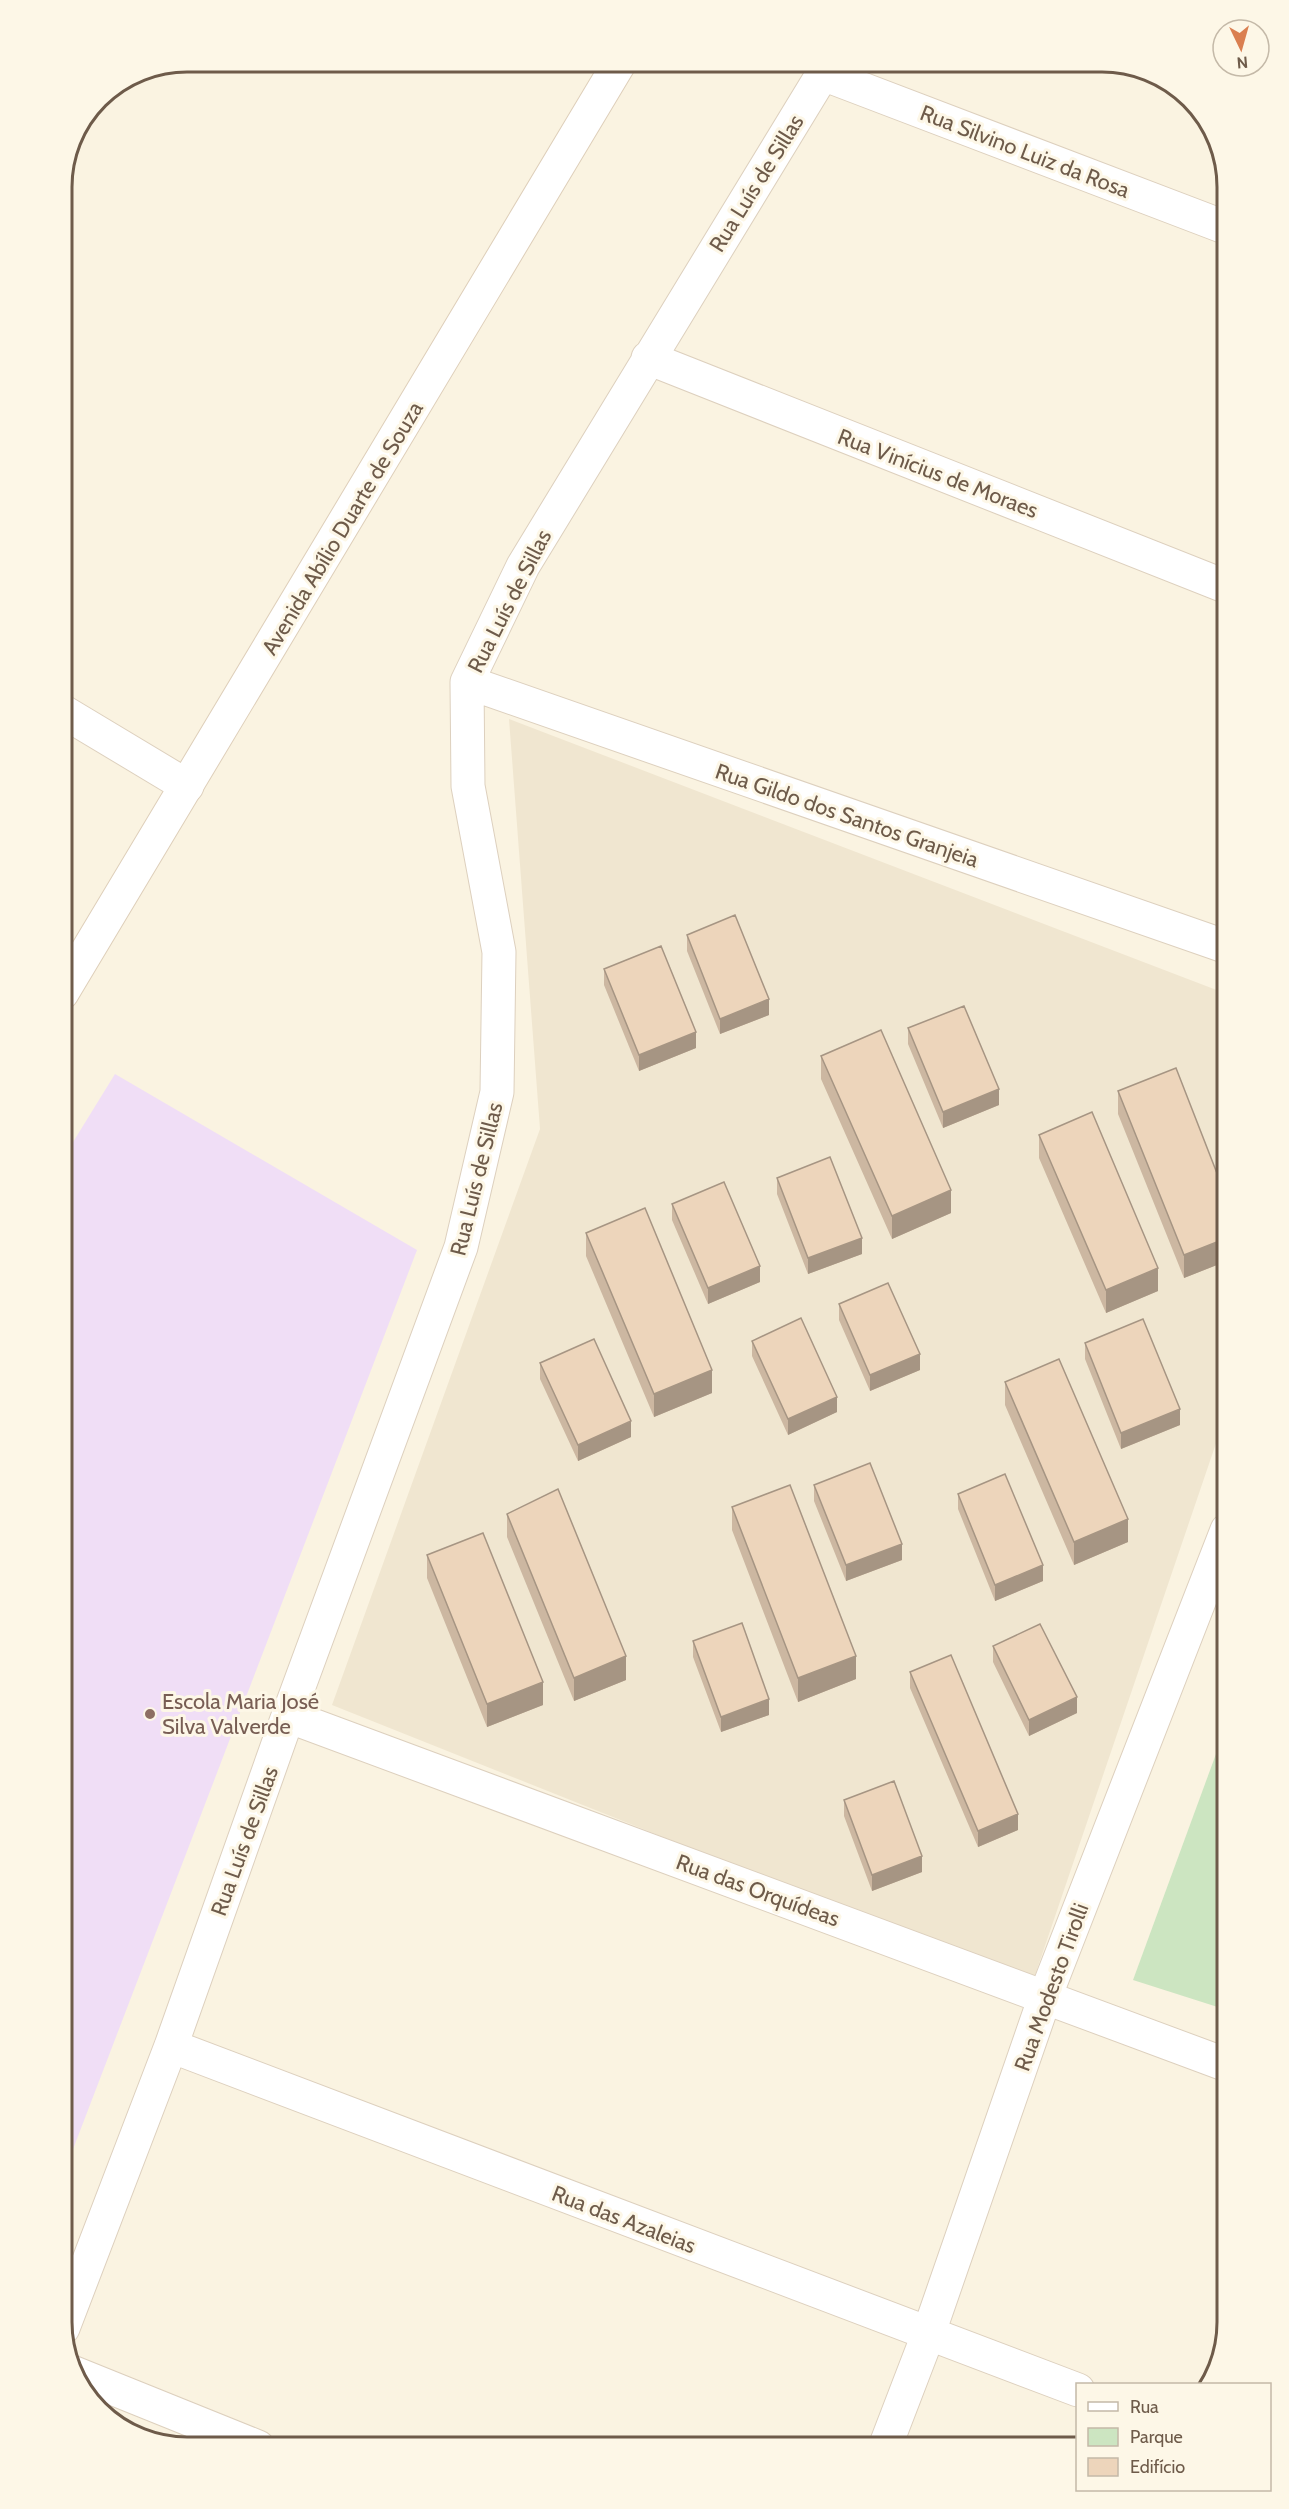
<svg xmlns="http://www.w3.org/2000/svg" width="1289" height="2509" font-family="Cabin,sans-serif">
<rect width="100%" height="100%" fill="#faf3e1"/>
<path fill="#f0e6d0" d="M509,719L1227,994V1411L1032,1984L332,1705L540,1129Z"/>
<path fill="#f0def6" d="M115,1074L417,1250L62,2178V1160Z"/>
<path fill="#cce5c1" d="M1227,1724V2010L1133,1980Z"/>
<g fill="none" stroke-linecap="round" stroke-linejoin="round">
<g stroke="#ddd0be" stroke-width="35">
<path id="minor" d="M823,74L1227,228
M648,358L1227,587
M467,682L1227,947
M62,711L187,786
M288,1716L1227,2065
M171,2046L1078,2390
M63,2328L171,2046L288,1716L461,1247L497,1092L499,952L468,786L467,682L523,566L830,62
M72,2372L258,2447
M885,2447L928,2335L1045,1997L1227,1530"/>
</g>
<g stroke="#decfba" stroke-width="35">
<path id="secondary" d="M62,993L620,62"/>
</g>
<use href="#minor" stroke="#fff" stroke-width="33"/>
<use href="#secondary" stroke="#fff" stroke-width="33"/>
</g>
<path fill="#ccb7a1" d="M687,935L769,1015L720,1034L687,951Z
M604,969L696,1048L639,1071L604,985Z
M908,1028L999,1105L943,1128L908,1044Z
M821,1056L951,1213L892,1239L821,1079Z
M1118,1091L1227,1199V1261L1184,1278L1118,1114Z
M1039,1135L1158,1291L1106,1313L1039,1158Z
M777,1178L862,1254L808,1274L777,1194Z
M672,1204L760,1282L708,1304L672,1220Z
M586,1233L712,1393L654,1417L586,1256Z
M839,1304L920,1370L870,1391L839,1320Z
M752,1341L837,1412L788,1435L752,1356Z
M1085,1343L1180,1425L1121,1449L1085,1359Z
M540,1363L631,1437L578,1461L540,1379Z
M1005,1382L1128,1542L1074,1565L1005,1405Z
M814,1485L902,1560L846,1581L814,1501Z
M958,1494L1043,1581L995,1601L958,1509Z
M732,1507L856,1679L798,1702L732,1530Z
M507,1514L626,1680L574,1701L507,1537Z
M427,1555L543,1705L487,1727L427,1578Z
M693,1641L769,1715L721,1732L693,1657Z
M993,1646L1077,1713L1029,1736L993,1662Z
M910,1672L1018,1830L978,1847L910,1688Z
M844,1800L922,1872L872,1891L844,1816Z"/>
<path fill="#a69583" d="M769,999V1015L720,1034V1019Z
M696,1032V1048L639,1071V1055Z
M999,1089V1105L943,1128V1112Z
M951,1190V1213L892,1239V1216Z
M862,1238V1254L808,1274V1258Z
M1227,1238V1261L1184,1278V1255Z
M760,1266V1282L708,1304V1288Z
M1158,1268V1291L1106,1313V1290Z
M920,1354V1370L870,1391V1375Z
M712,1370V1393L654,1417V1394Z
M837,1397V1412L788,1435V1419Z
M1180,1409V1425L1121,1449V1433Z
M631,1421V1437L578,1461V1445Z
M1128,1519V1542L1074,1565V1542Z
M902,1544V1560L846,1581V1565Z
M1043,1565V1581L995,1601V1585Z
M626,1656V1680L574,1701V1678Z
M856,1656V1679L798,1702V1678Z
M543,1682V1705L487,1727V1704Z
M1077,1697V1713L1029,1736V1720Z
M769,1699V1715L721,1732V1717Z
M1018,1814V1830L978,1847V1831Z
M922,1856V1872L872,1891V1875Z"/>
<path fill="#edd5bb" stroke="#a69583" stroke-width="1.5" d="M735,915L769,999L720,1019L687,935Z
M661,946L696,1032L639,1055L604,969Z
M964,1006L999,1089L943,1112L908,1028Z
M881,1030L951,1190L892,1216L821,1056Z
M1176,1068L1227,1199V1238L1184,1255L1118,1091Z
M1092,1112L1158,1268L1106,1290L1039,1135Z
M830,1157L862,1238L808,1258L777,1178Z
M724,1182L760,1266L708,1288L672,1204Z
M645,1208L712,1370L654,1394L586,1233Z
M888,1283L920,1354L870,1375L839,1304Z
M801,1318L837,1397L788,1419L752,1341Z
M1143,1319L1180,1409L1121,1433L1085,1343Z
M594,1339L631,1421L578,1445L540,1363Z
M1059,1359L1128,1519L1074,1542L1005,1382Z
M870,1463L902,1544L846,1565L814,1485Z
M1005,1474L1043,1565L995,1585L958,1494Z
M790,1485L856,1656L798,1678L732,1507Z
M558,1489L626,1656L574,1678L507,1514Z
M483,1533L543,1682L487,1704L427,1555Z
M742,1623L769,1699L721,1717L693,1641Z
M1040,1624L1077,1697L1029,1720L993,1646Z
M951,1655L1018,1814L978,1831L910,1672Z
M894,1781L922,1856L872,1875L844,1800Z"/>
<circle fill="#8d6e63" stroke="#fdf7e7" stroke-width="2" cx="150" cy="1714" r="6"/>
<g text-anchor="middle" stroke-width="6" stroke-linejoin="round" paint-order="stroke">
<g font-size="22" fill="#6e5b4a" stroke="#fdf7e7">
<text transform="translate(1025 151) rotate(21)" y="8">Rua Silvino Luiz da Rosa</text>
<text transform="translate(756 183) rotate(-58)" y="8">Rua Luís de Sillas</text>
<text transform="translate(938 473) rotate(21)" y="8">Rua Vinícius de Moraes</text>
<text transform="translate(342 528) rotate(-59)" y="8">Avenida Abílio Duarte de Souza</text>
<text transform="translate(509 601) rotate(-63)" y="8">Rua Luís de Sillas</text>
<text transform="translate(847 815) rotate(19)" y="8">Rua Gildo dos Santos Granjeia</text>
<text transform="translate(476 1179) rotate(-76)" y="8">Rua Luís de Sillas</text>
<text transform="translate(244 1841) rotate(-70)" y="8">Rua Luís de Sillas</text>
<text transform="translate(758 1890) rotate(20)" y="8">Rua das Orquídeas</text>
<text transform="translate(1051 1987) rotate(-70)" y="8">Rua Modesto Tirolli</text>
<text transform="translate(624 2219) rotate(21)" y="8">Rua das Azaleias</text>
</g>
<g font-size="22" fill="#785e54" stroke="#fdf7e7" text-anchor="start">
<text x="162" y="1709">Escola Maria José<tspan x="162" dy="25">Silva Valverde</tspan></text>
</g>
</g>
<path d="M0 0H1289V2509H0ZM187 72H1102A115 115 0 0 1 1217 187V2322A115 115 0 0 1 1102 2437H187A115 115 0 0 1 72 2322V187A115 115 0 0 1 187 72Z" fill="#fdf7e7" fill-rule="evenodd"/>
<path fill="none" stroke="#6e5b4a" stroke-width="3" d="M187 72H1102A115 115 0 0 1 1217 187V2322A115 115 0 0 1 1102 2437H187A115 115 0 0 1 72 2322V187A115 115 0 0 1 187 72Z"/>
<rect x="1076" y="2383" width="195" height="108" fill="#fdf7e7" stroke="#c4b9a8" stroke-width="1.5"/>
<rect x="1088" y="2402" width="30" height="9" fill="#ffffff" stroke="#c4b9a8" stroke-width="1.5"/>
<text x="1130" y="2413" font-size="18" fill="#6e5b4a">Rua</text>
<rect x="1088" y="2428" width="30" height="18" fill="#cce5c1" stroke="#c4b9a8" stroke-width="1.5"/>
<text x="1130" y="2443" font-size="18" fill="#6e5b4a">Parque</text>
<rect x="1088" y="2458" width="30" height="18" fill="#edd5bb" stroke="#c4b9a8" stroke-width="1.5"/>
<text x="1130" y="2473" font-size="18" fill="#6e5b4a">Edifício</text>
<g transform="translate(1241 48) rotate(175)"><circle r="28" fill="#fdf7e7" stroke="#c4b9a8" stroke-width="1.5"/>
<path d="M0-4.5L10 22L0 15L-10 22Z" fill="#da7f50"/>
<text y="-9" font-size="16" font-weight="bold" text-anchor="middle" fill="#6e5b4a">N</text>
</g>
</svg>
